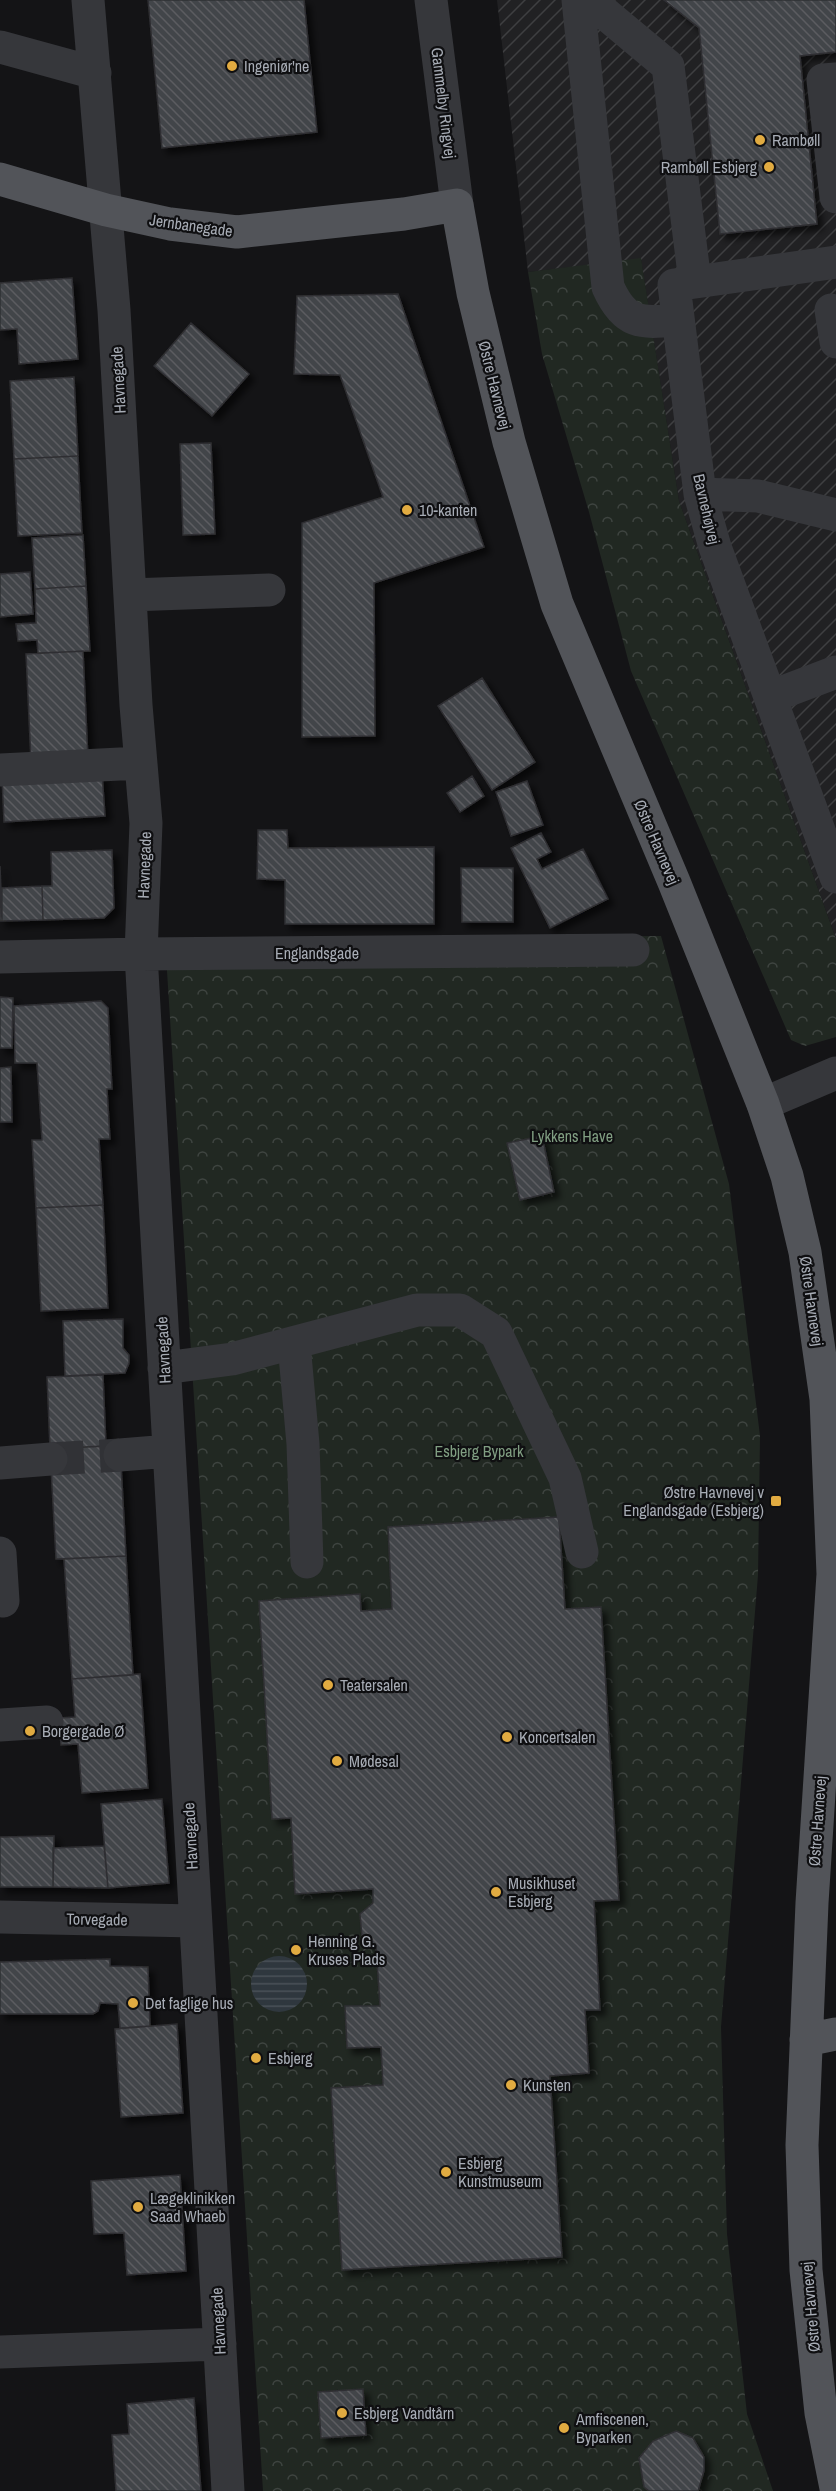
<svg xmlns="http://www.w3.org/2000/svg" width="836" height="2491" font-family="'Archivo Narrow',sans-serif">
<defs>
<pattern id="industrial-furrows" width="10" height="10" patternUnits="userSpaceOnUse" patternTransform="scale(1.5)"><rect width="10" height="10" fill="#212123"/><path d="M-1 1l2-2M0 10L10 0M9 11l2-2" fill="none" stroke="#3e3f41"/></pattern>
<pattern id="park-crowns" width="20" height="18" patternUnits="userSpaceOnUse" patternTransform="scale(1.5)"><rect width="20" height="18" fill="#212822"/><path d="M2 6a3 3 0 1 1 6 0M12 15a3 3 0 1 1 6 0" fill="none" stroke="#3e4440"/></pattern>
<pattern id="water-rules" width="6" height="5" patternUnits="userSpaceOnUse" patternTransform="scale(1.5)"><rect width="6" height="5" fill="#2f373e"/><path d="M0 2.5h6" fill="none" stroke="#4a5158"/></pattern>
<pattern id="building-back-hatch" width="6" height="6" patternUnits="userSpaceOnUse" patternTransform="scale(1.5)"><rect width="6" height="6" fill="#434449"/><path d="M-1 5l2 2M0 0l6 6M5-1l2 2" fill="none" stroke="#5b5c61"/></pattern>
<filter id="shadow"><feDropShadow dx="5.5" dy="5.5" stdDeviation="3" flood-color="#0009"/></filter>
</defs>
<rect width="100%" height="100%" fill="#141416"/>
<path fill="url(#industrial-furrows)" d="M497,0H836V939L679,501L641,259L528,272Z"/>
<path fill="url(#park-crowns)" d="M641,258L679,501L836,939V1037L805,1046L791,1040L631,671L589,512L542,354L528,272Z
M661,936L729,1184L760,1436L758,1575L721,2027L727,2234L747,2414L773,2491H263L165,939Z"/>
<path fill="url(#water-rules)" d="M251 1984a28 28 0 1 1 56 0a28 28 0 1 1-56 0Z"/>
<path fill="url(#building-back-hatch)" stroke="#2f2f32" stroke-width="1.5" filter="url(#shadow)" d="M148,0H304L317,132L162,148Z
M664,0H836V52L800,56L817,224L720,234L699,28Z
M72,278L78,359L19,364L17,329L0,330V283Z
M398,294L484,547L374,583L375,736L302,737V523L383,497L340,375L294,374L297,296Z
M191,323L249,374L212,416L154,366Z
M74,377L78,456L14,459L10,381Z
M211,443L215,534L183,535L180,444Z
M78,456L82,533L18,536L14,459Z
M83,535L86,586L35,589L32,538Z
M30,572L33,614L0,617V574Z
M86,586L90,651L38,653L37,640L18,641L16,624L36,623L35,589Z
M83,651L88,759L31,762L26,654Z
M482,678L535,762L492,790L438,706Z
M102,772L105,816L4,822L2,778Z
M472,776L484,796L460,812L447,793Z
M527,781L543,825L511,836L496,792Z
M258,830H287L288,848L434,847V924H285V880L257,879Z
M541,833L551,852L537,859L542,869L583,849L608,899L550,928L511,848Z
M112,850L114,908L104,918L43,920L42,886H52L51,852Z
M0,866L2,921H0Z
M461,868H513V922H462Z
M42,886L43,920L2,921V888Z
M0,997L13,998L12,1048H0Z
M101,1001L108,1008L112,1089H107L110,1139H99L103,1205L36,1208L32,1140H42L37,1063H15L14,1006Z
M11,1067L12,1122H0V1068Z
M542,1136L554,1192L520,1200L507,1143Z
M103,1205L108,1308L41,1311L36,1208Z
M123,1319V1348L129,1355V1363L125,1373L65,1376L63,1321Z
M103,1375L106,1446L50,1449L47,1377Z
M120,1445L126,1556L56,1559L50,1449Z
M559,1517L565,1609L601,1607L619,1900L594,1901L600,2010H585L589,2073L550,2076L562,2257L342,2270L331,2088L383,2085L381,2047L347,2048L345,2006H380L376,1946L362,1937L360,1914L373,1903V1889L295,1894L291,1818L272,1819L259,1601L360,1594L361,1611L392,1609L388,1527Z
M126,1556L133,1675L72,1679L64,1559Z
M140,1674L148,1788L82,1793L78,1744L61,1745L59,1718L75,1717L72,1679Z
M162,1799L169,1883L108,1888L101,1804Z
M54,1836L53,1887H0V1837Z
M104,1846L108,1888L53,1887V1848Z
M110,1959V1966L148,1967L150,2026L120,2028L118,2004L100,2003L98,2011L93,2014H0V1962Z
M177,2024L183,2113L121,2117L115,2029Z
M180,2175L186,2271L127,2275L124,2233L94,2234L91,2181Z
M363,2389L366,2435L321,2438L318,2392Z
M194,2398L201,2491H116L112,2435L129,2434L127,2404Z
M676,2431L693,2438L704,2457V2471L698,2491H649L644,2487L639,2458L653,2441Z"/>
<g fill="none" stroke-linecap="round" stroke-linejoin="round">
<path stroke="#313236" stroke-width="33" stroke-dasharray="33 16" stroke-linecap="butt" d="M51,1459L120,1455"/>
<path stroke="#36373b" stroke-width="33" d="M88,0L114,310L136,705L146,823L141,954L228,2491
M431,0L457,205
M578,0L608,287C625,325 641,323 678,320
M589,0L668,66L695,282
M0,47L95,73
M836,79L823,80L836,197
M836,262L674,285L700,494L715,547L836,877
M831,310L836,342
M700,494L758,496L836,515
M130,595L269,590
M770,697L836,672
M0,770L140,763
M0,957L141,954L633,950
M763,1104L836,1073
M294,1344L303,1444L307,1562
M164,1368L232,1359L417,1310H460L496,1333L565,1478L582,1552
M120,1455L169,1451
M0,1463L51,1459
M0,1553L3,1601
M0,1725L47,1722
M0,1917L195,1921
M0,2352L220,2344"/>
<path stroke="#525459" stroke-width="33" d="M0,179L106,210L170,224L237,232L404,214L457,205L473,293L509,442L557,604L674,882L763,1104L787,1176L805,1252L826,1399L833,1574L812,1903L802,2145L806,2270L821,2413L836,2488
M806,2040L836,2034"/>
</g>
<g fill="#e1ab41" stroke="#0f0f11" stroke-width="2">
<circle cx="232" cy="66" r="6"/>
<circle cx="760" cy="140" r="6"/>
<circle cx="769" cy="167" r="6"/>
<circle cx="407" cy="510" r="6"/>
<rect x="770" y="1495" width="12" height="12" rx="3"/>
<circle cx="328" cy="1685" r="6"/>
<circle cx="30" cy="1731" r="6"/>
<circle cx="507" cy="1737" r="6"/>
<circle cx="337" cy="1761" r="6"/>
<circle cx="496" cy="1892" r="6"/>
<circle cx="296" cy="1950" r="6"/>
<circle cx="133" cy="2003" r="6"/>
<circle cx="256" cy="2058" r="6"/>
<circle cx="511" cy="2085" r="6"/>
<circle cx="446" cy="2172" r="6"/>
<circle cx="138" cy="2207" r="6"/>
<circle cx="342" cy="2413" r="6"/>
<circle cx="564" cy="2428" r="6"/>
</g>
<g text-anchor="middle" stroke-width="4.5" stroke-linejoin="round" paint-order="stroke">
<g font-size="16" fill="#a7acb5" stroke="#0f0f11" text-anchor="start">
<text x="244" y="72">Ingeniør'ne</text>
<text x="772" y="146">Rambøll</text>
<text x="757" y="173" text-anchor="end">Rambøll Esbjerg</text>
<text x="419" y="516">10-kanten</text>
<text x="764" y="1498" text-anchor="end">Østre Havnevej v<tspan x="764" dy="18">Englandsgade (Esbjerg)</tspan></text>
<text x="340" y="1691">Teatersalen</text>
<text x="42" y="1737">Borgergade Ø</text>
<text x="519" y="1743">Koncertsalen</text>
<text x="349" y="1767">Mødesal</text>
<text x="508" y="1889">Musikhuset<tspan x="508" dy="18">Esbjerg</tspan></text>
<text x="308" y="1947">Henning G.<tspan x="308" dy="18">Kruses Plads</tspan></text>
<text x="145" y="2009">Det faglige hus</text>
<text x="268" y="2064">Esbjerg</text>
<text x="523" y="2091">Kunsten</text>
<text x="458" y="2169">Esbjerg<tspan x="458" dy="18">Kunstmuseum</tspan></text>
<text x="150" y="2204">Lægeklinikken<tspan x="150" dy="18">Saad Whaeb</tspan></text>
<text x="354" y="2419">Esbjerg Vandtårn</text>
<text x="576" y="2425">Amfiscenen,<tspan x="576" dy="18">Byparken</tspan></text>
</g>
<g font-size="16" fill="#a7acb5" stroke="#0f0f11">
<text transform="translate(444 103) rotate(83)" y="6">Gammelby Ringvej</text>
<text transform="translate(191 225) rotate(8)" y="6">Jernbanegade</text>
<text transform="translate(118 380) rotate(-93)" y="6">Havnegade</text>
<text transform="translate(495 385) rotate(76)" y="6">Østre Havnevej</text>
<text transform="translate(707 509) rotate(77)" y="6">Bavnehøjvej</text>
<text transform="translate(657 842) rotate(67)" y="6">Østre Havnevej</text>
<text transform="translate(144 865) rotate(-88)" y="6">Havnegade</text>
<text x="317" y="959">Englandsgade</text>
<text transform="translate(812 1301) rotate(82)" y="6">Østre Havnevej</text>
<text transform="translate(163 1350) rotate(-93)" y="6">Havnegade</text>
<text transform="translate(817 1821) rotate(-86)" y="6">Østre Havnevej</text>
<text transform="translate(190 1836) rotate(-93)" y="6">Havnegade</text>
<text transform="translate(97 1919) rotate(1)" y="6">Torvegade</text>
<text transform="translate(810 2307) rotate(-95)" y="6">Østre Havnevej</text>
<text transform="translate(218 2321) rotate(-93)" y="6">Havnegade</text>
</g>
<g font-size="16" fill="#809e82" stroke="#0f0f11">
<text x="572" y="1142">Lykkens Have</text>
<text x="479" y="1457">Esbjerg Bypark</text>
</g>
</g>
</svg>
